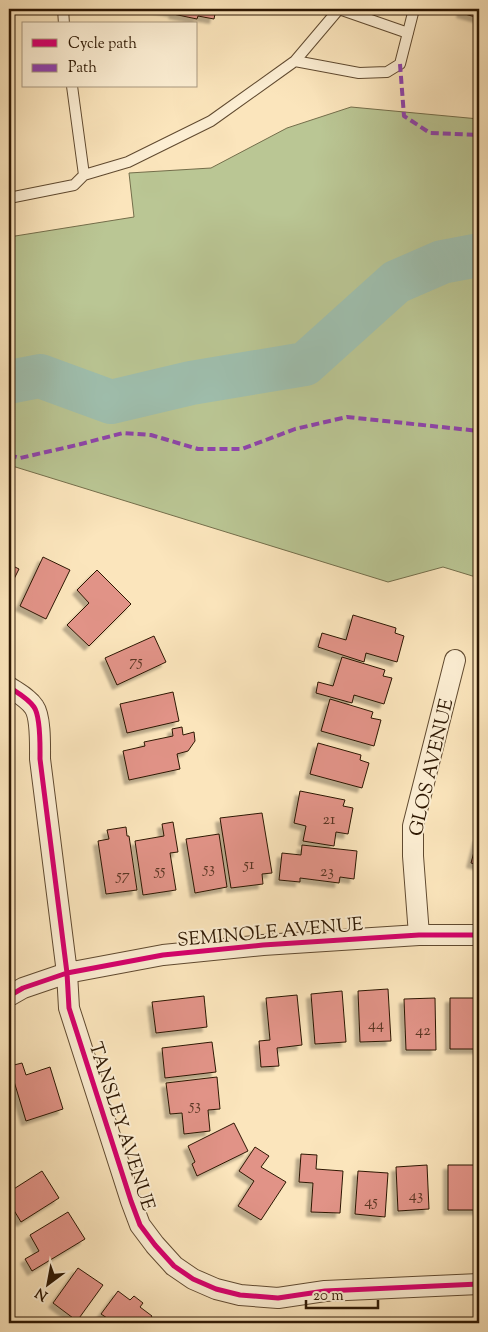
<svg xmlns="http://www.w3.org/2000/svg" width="488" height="1332" font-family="'Sorts Mill Goudy',serif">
<defs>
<filter id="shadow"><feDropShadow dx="-4.5" dy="4.5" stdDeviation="1" flood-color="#0004"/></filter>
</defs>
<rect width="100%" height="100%" fill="#fbe5bc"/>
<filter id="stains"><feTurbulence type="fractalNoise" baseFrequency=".004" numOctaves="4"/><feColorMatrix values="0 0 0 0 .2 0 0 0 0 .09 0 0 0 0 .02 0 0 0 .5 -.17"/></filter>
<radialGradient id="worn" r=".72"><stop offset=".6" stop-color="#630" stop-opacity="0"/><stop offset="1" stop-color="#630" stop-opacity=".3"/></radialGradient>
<path fill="#bac694" stroke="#746e4b" d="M351,107L479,119V578L443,567L388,582L9,465V237L134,217L129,173L211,168L287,128Z"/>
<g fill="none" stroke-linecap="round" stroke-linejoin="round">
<path stroke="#9fbfae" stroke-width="44" d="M9,382L40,376L111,402L191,383L305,364L396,282L442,262L479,255"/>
</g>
<path fill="#e19387" stroke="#2d1702" filter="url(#shadow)" d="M157,9H216L214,19L198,16L197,19L173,14L174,12Z
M462,9H479V18L461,13Z
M43,557L70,570L46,619L20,606Z
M9,564L19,569L11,585L9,584Z
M97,570L131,604L89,646L67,625L89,603L77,590Z
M353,615L396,628L395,633L404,636L397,662L366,653L364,662L318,647L322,633L346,640Z
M154,636L166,662L117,685L105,658Z
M342,657L385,670L383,676L392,678L384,704L354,695L352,703L316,693L318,682L333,686Z
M173,692L179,721L127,733L120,704Z
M330,699L373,712L371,718L381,720L374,746L321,731Z
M182,727L183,735L194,732L195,741L188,751L177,754L180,769L129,780L123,751L145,746L144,742L173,736L172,729Z
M318,743L361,755L360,760L369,763L362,788L310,774Z
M300,791L345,800L343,806L353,808L348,834L336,832L334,846L303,841L306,826L294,823Z
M262,813L272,873L262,874L263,884L231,888L220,818Z
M173,822L178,852L170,853L176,890L143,895L135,841L164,836L162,824Z
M126,827L127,836H129L137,890L106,894L98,841L109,839L107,830Z
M219,834L227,887L195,893L186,839Z
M478,837L479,838V865L471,863Z
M302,845L357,851L354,879L340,877L339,883L300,878V882L279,880L282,853L301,855Z
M388,989L391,1041L360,1042L358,991Z
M342,991L346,1042L315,1044L311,994Z
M297,995L302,1045L277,1048L279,1066L261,1067L259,1041L270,1040L266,998Z
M204,996L207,1027L156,1033L152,1002Z
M435,998L436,1050H406L404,999Z
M450,998H479V1049H450Z
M212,1042L216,1072L165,1078L162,1048Z
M22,1063L26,1075L50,1067L63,1109L26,1121L13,1078H14L10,1066Z
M217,1077L220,1109L208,1110L210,1131L184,1134L182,1113L170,1114L166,1083Z
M9,1112L14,1126L9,1128Z
M234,1123L248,1151L197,1176L192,1164L195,1162L188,1146Z
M255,1147L269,1156L261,1167L286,1182L261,1220L238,1206L254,1181L239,1171Z
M301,1154L317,1155L316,1169L343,1171L340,1213L311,1212L313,1183L299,1182Z
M427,1165L429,1209L398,1211L396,1167Z
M448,1165H479V1210H448Z
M42,1171L59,1198L21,1222L9,1202V1192Z
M358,1171L388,1173L385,1217L355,1214Z
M68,1212L85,1239L32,1271L25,1259L39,1251L30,1235Z
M78,1268L103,1285L77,1321L53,1303Z
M118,1291L130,1300L134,1296L143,1303L140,1307L152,1316L147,1323H108L110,1320L101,1314Z"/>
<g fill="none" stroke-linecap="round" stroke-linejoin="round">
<g stroke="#604a30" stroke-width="12">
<path id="service" d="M63,9L64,24
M295,61L339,9L408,33
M84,175L128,162L211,121L295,61L359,73L387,72L400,64L414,9
M9,198L74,185L84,175L72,86"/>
</g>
<g stroke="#604a30" stroke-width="22">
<path id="minor" d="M9,687C18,693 28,698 34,707C41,717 40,747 40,759L67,973L69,1008L131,1201L140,1225L155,1245L174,1266L193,1279L216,1289L240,1295L278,1298L325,1291L479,1284
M419,935L413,856V826L455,660
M9,996L23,988L67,973L163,955L263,945L419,935H479"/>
</g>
<use href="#service" stroke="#fceed3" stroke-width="10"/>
<use href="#minor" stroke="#fceed3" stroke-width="20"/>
<path stroke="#8e44ad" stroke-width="4" stroke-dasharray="8 4" stroke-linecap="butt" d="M400,64L404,116L430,133L479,135
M9,455L20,458L77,445L123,433L151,435L198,449H242L295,429L347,417L479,431"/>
<g stroke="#fceed3" stroke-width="8">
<path id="cycleway" d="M9,687C18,693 28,698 34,707C41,717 40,747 40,759L67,973L69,1008L131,1201L140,1225L155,1245L174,1266L193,1279L216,1289L240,1295L278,1298L325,1291L479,1284
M9,996L23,988L67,973L163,955L263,945L419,935H479"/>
</g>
<use href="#cycleway" stroke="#d6006c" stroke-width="5"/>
</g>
<g text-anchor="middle" stroke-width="4" stroke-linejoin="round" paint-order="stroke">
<g font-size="16" fill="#5a3623">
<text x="136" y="666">75</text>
<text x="329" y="824">21</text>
<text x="249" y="869">51</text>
<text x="209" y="873">53</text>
<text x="160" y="875">55</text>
<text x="327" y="876">23</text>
<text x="123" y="880">57</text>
<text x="376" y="1029">44</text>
<text x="423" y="1035">42</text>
<text x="195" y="1110">53</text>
<text x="416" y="1200">43</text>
<text x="371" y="1206">45</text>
</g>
<g font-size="19" fill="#2d1702" stroke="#fceed3">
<text transform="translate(430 767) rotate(-77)" y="7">GLOS AVENUE</text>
<text transform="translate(270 931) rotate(-5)" y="7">SEMINOLE AVENUE</text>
<text transform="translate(123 1126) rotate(72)" y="7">TANSLEY AVENUE</text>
</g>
</g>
<rect width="488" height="1332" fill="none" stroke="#fbe5bc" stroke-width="30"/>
<rect x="10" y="10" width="468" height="1312" fill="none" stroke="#2d1702" stroke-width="2.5"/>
<rect x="15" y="15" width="458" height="1302" fill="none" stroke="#2d1702"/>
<rect x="22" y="22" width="175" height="65" fill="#fceed3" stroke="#a9987f"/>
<rect x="32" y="39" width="25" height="8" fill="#d6006c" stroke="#a9987f"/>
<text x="68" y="48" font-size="15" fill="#2d1702">Cycle path</text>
<rect x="32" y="64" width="25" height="8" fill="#8e44ad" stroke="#a9987f"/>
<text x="68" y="72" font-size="15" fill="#2d1702">Path</text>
<g transform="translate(48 1284) rotate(212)" stroke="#fceed3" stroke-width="4" paint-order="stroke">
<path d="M0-4L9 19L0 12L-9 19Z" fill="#2d1702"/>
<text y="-8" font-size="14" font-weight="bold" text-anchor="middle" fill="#2d1702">N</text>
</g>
<path d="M306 1300v8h72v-8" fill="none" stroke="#2d1702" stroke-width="2.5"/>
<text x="313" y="1300" font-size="15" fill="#2d1702" stroke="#fceed3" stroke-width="4" paint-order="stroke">20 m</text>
<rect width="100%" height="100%" filter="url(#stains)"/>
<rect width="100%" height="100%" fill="url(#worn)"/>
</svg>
